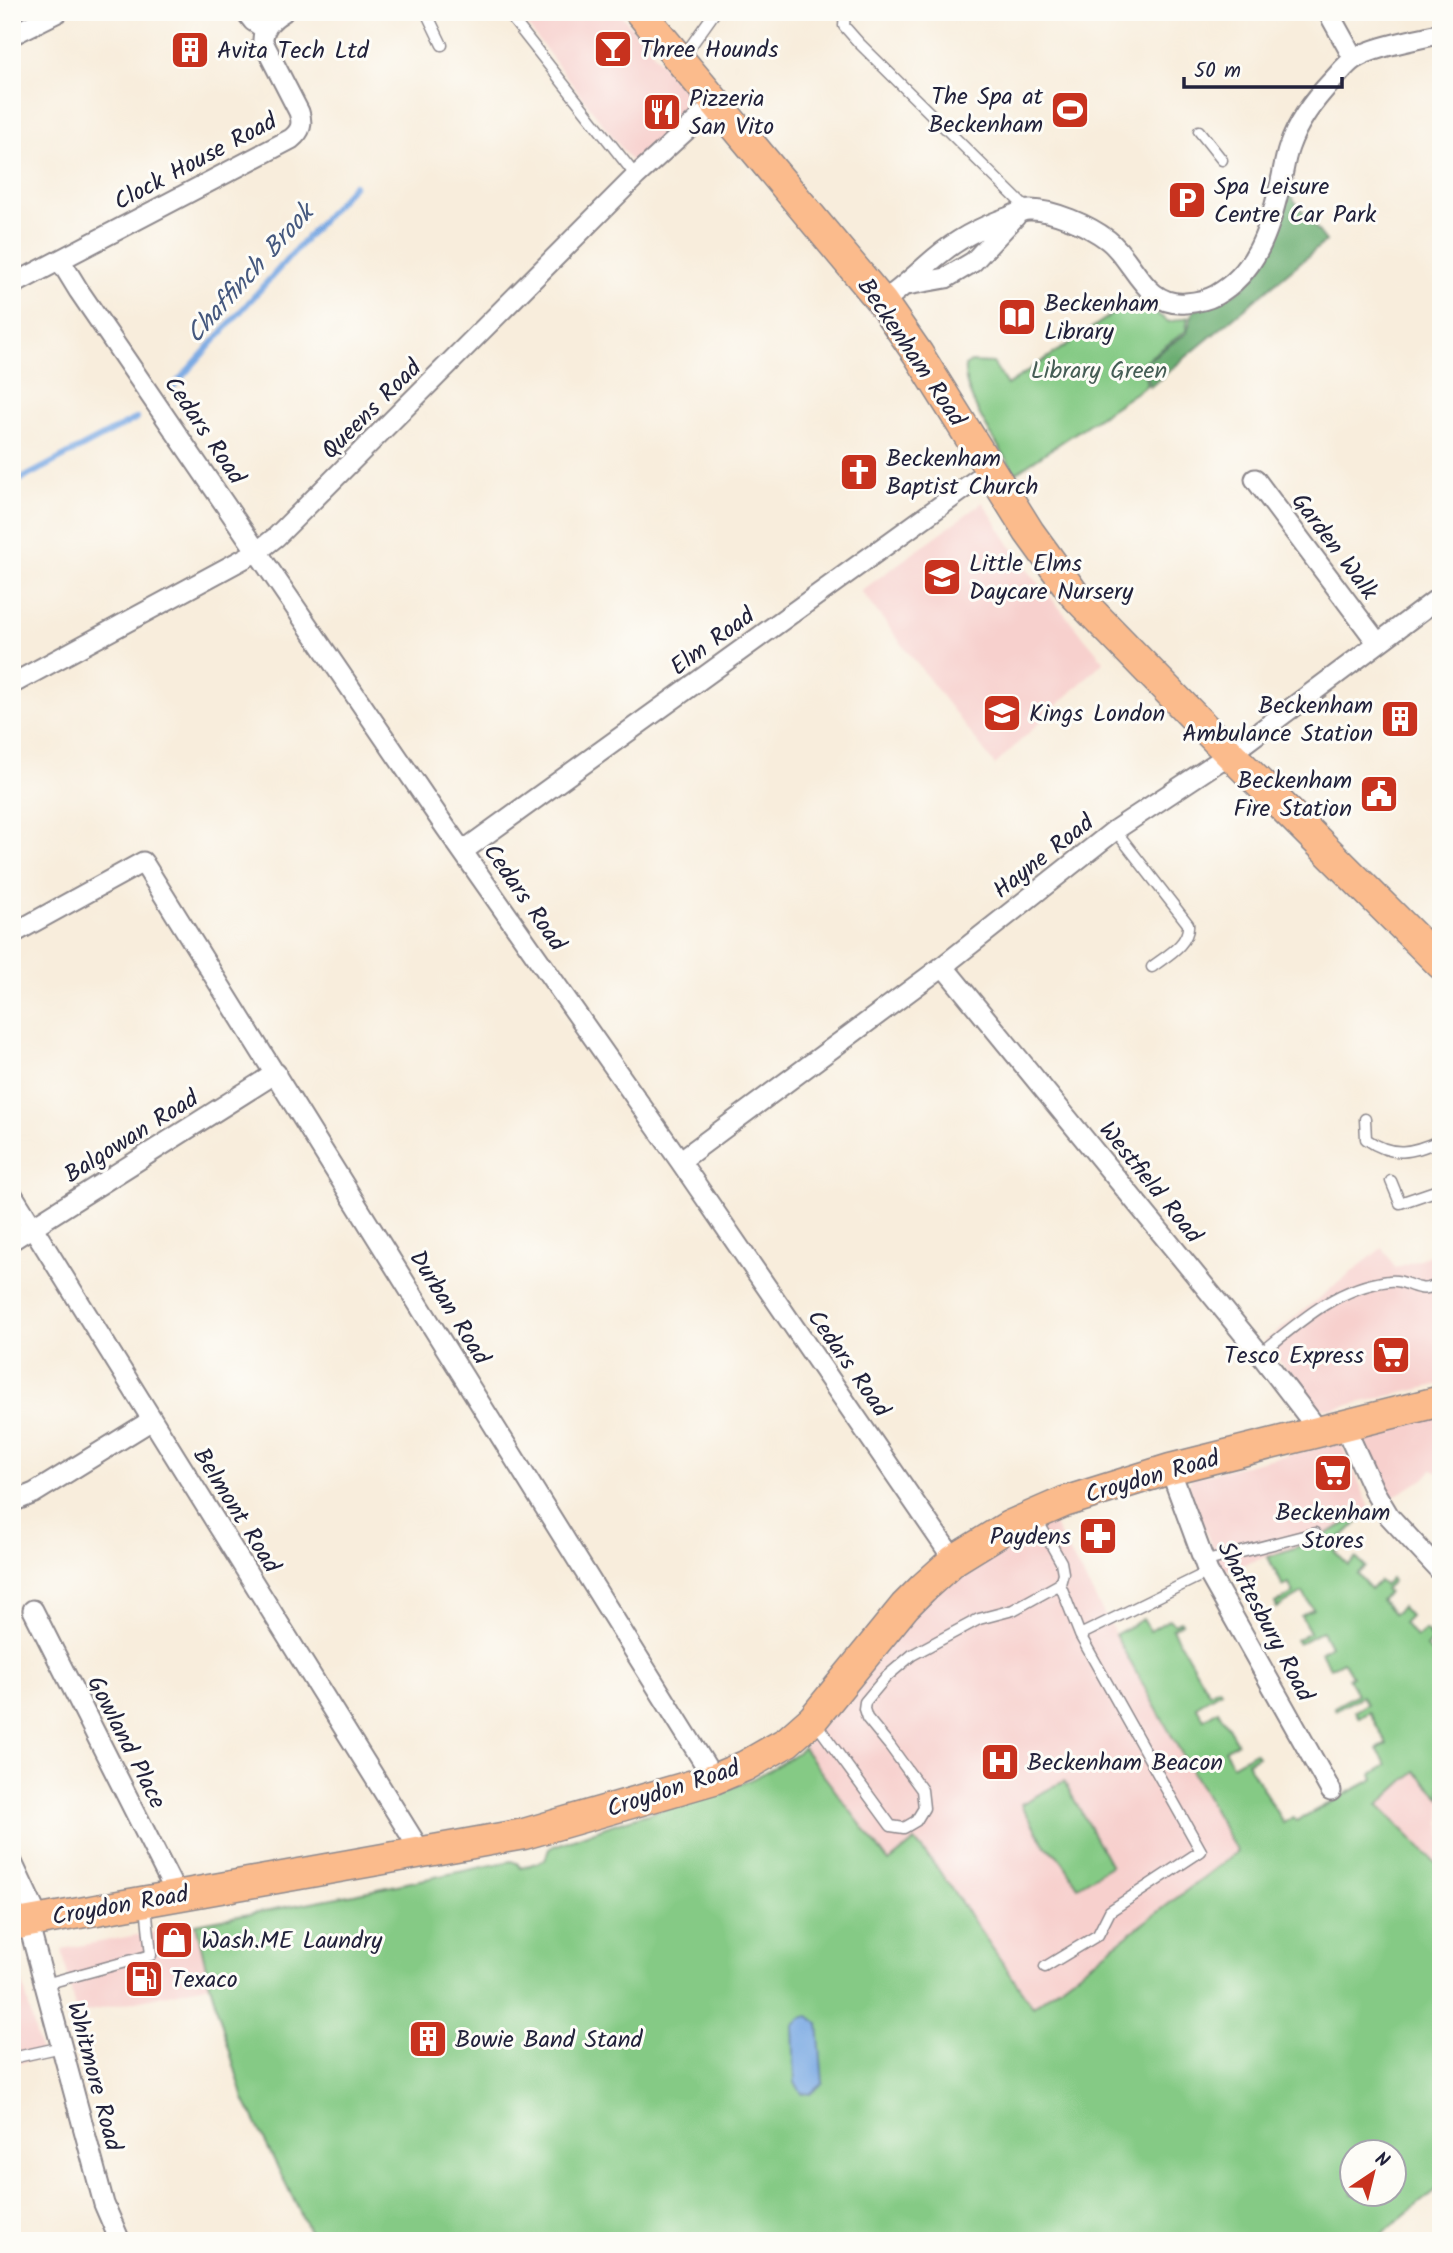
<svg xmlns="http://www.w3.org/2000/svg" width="1453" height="2253" font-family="Kalam,sans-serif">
<rect width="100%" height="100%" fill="#fdfcf7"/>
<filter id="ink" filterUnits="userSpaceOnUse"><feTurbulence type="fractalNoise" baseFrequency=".0143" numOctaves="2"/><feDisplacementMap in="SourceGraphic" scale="14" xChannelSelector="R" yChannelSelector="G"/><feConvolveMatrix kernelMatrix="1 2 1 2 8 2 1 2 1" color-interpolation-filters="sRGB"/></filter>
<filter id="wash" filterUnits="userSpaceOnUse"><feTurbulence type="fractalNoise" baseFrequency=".00686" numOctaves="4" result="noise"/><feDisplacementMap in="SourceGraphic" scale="28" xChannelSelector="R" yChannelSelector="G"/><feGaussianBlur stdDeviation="1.57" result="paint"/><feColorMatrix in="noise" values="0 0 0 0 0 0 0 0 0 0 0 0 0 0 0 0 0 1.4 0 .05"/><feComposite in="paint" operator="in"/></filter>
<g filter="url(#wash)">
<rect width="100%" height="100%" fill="#f8eddc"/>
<path fill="#f7d0cd" d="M517,12H619L700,109L634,165Z
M983,502L1021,562L1104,661L995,765L861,591Z
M1383,1247L1395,1268L1441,1251V1384L1332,1409H1325L1313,1402L1305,1393L1264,1342Z
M1441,1416V1474L1432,1470L1424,1479L1387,1500L1365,1441L1366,1435L1369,1433L1422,1419Z
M1337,1443L1343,1447L1371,1510L1308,1543L1221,1572L1188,1485L1191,1478Z
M1051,1519L1237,1852L1033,2008L938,1869L914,1841L889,1862L803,1748L910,1619L954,1570Z
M1416,1771L1441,1798V1868L1378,1805Z
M196,1924L210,1985L76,2014L62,1949Z
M12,1956L17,1960L42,2058L12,2064Z"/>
<path fill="#85ca85" stroke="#547660" stroke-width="2" fill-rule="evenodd" d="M1135,299L1169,322L1188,317L1186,331L1142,363L1147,385L1015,473C999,446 962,396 965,366L971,362L993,363L1007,385Z
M1355,1519L1358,1522L1339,1540L1343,1544L1335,1552L1348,1565L1356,1558L1365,1567L1357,1574L1371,1589L1379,1581L1384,1585L1391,1578L1393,1581L1385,1589L1388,1592L1381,1600L1394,1614L1402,1607L1410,1616L1403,1623L1417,1637L1425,1630L1429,1634L1436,1627L1437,1628L1429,1636L1433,1640L1426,1648L1441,1661V1739L1436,1744L1441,1748V1798L1415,1771L1378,1805L1441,1868V2185L1374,2241H314L244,2099L210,1985L196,1924L354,1894L511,1861L517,1863L521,1868L545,1860L549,1849L554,1846C574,1839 594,1831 614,1824C685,1801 741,1795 803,1748L889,1862L915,1841L938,1869L1033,2007L1237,1852L1115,1635L1143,1619L1150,1631L1170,1619L1174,1624L1180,1621L1182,1623L1172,1629L1209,1693L1219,1688L1221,1691L1196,1706L1204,1719L1218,1710L1237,1743L1225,1750L1232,1765L1255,1752L1258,1756L1247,1762L1283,1823L1293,1817L1296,1821L1374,1779L1372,1774L1387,1765L1377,1749L1387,1744L1369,1712L1359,1718L1355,1711L1367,1704L1362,1696L1336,1710L1334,1707L1357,1694L1348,1678L1352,1676L1343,1661L1330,1668L1321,1652L1330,1646L1322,1631L1298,1644L1296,1640L1310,1632L1301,1616L1313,1609L1303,1593L1277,1608L1275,1603L1294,1593L1289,1583L1283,1586L1268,1557L1308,1543ZM1352,2152H1394V2194H1352Z
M1064,1781L1111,1866L1078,1886C1069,1873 1061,1854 1046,1847L1021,1804Z"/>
<path fill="#6cae72" stroke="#476856" stroke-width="2" d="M1287,191L1326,241L1150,387L1144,363L1187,333L1193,311C1206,305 1222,302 1234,294C1270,272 1279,231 1287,191Z"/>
<path fill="#79a9e3" stroke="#4e668f" stroke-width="2" d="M809,2016L818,2023L823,2083L810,2094L802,2093L795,2083L793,2025L801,2018Z"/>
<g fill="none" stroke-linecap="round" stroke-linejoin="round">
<path stroke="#79a9e3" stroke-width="6" d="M172,388L354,185
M12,484L137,418"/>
</g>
</g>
<g filter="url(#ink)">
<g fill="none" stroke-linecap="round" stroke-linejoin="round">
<g stroke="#8d888c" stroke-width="13">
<path id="lane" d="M426,12L442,45
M507,12L636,176
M845,12L844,26L859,43L1028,210
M683,57L715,12
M1199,131L1222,160
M1430,604L1441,618
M1115,830L1188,924C1190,944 1166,956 1152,967
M1365,1119L1366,1139C1393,1158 1412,1153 1441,1140
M1391,1181L1400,1203L1441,1189
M1260,1354C1299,1322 1337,1287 1389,1281C1402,1279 1408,1286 1420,1288C1426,1290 1435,1286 1441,1284
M1203,1562L1315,1533
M1080,1635L1208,1572
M815,1722L891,1826L904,1828L916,1821L924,1808L922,1790L890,1746L867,1718L864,1709L865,1702L886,1677L912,1655L979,1619L1013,1610L1060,1584L1063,1573L1061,1562L1036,1518
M1045,1967L1098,1935L1110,1911L1201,1851L1080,1635L1060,1584
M45,1984L151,1955L146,1905
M12,2058L62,2047"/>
</g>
<g stroke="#8d888c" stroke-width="23">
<path id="street" d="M246,12L253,21L265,29
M1328,12L1354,59
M12,35L58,12
M60,260L79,291L446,828L680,1161L954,1560
M12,285L291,139C301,131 303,124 299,112L263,42C262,28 271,19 283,12
M907,285L946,278L973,262L1016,216
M882,302C903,288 916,274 935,258C956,240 983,226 1009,217C1015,214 1023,210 1029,210C1052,209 1090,226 1108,240C1135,261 1144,307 1186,303C1197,302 1207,300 1216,295C1256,272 1269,231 1279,189C1283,175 1284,161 1289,147C1298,121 1313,101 1332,81C1339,74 1346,64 1354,59C1374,46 1417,40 1441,33
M1255,479L1377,642
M12,684L258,551L276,537L636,176L716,103
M463,851L990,470
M12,934L143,862L714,1779
M943,966L1260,1354L1319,1431
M680,1161L943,966L1115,830L1230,754L1441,596
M12,1194L421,1852
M12,1240L276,1073
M1344,1425L1374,1491L1389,1516L1441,1572
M1170,1469L1208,1572L1331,1791
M12,1502L34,1493L152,1420
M33,1610L177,1895
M12,1862L39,1920
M28,1922L104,2204L120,2241"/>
</g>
<g stroke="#8d888c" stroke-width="33">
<path id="primary" d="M640,12L882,302L918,354L1029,532L1074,594L1230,754L1441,964
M12,1925L524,1834L714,1779L745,1766L787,1742L813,1719L905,1606L923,1588L954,1560L1009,1526L1064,1502L1170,1469L1441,1401"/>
</g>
<use href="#lane" stroke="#fff" stroke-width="10"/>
<use href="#street" stroke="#fff" stroke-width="19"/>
<use href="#primary" stroke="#fbbb8c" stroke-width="30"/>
</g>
</g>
<defs>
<g id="bar-square" transform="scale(2.0125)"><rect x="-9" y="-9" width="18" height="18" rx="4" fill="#c8321e" stroke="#fdfcf7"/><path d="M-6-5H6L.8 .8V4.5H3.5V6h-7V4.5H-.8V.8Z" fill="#fff"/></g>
<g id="building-square" transform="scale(2.0125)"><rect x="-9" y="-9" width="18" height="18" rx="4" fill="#c8321e" stroke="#fdfcf7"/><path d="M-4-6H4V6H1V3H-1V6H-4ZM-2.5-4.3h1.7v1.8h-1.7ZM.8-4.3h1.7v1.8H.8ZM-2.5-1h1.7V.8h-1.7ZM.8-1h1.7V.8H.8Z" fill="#fff"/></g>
<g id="stadium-square" transform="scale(2.0125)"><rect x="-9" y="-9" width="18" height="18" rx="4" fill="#c8321e" stroke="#fdfcf7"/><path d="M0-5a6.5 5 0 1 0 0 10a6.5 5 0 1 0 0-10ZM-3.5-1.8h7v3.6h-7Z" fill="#fff"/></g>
<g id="restaurant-square" transform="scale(2.0125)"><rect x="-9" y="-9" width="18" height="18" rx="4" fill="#c8321e" stroke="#fdfcf7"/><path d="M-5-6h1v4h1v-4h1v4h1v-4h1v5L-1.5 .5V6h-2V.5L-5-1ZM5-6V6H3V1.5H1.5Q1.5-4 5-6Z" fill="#fff"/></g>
<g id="parking-square" transform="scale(2.0125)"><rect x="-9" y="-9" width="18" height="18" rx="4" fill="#c8321e" stroke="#fdfcf7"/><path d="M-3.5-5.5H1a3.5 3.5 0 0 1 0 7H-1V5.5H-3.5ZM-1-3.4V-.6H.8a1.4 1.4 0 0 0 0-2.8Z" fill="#fff"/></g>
<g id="library-square" transform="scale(2.0125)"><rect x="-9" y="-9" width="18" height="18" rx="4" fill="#c8321e" stroke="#fdfcf7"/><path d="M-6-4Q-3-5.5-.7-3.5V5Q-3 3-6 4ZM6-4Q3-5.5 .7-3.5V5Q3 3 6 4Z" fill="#fff"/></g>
<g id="church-square" transform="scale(2.0125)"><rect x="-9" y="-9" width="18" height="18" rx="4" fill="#c8321e" stroke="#fdfcf7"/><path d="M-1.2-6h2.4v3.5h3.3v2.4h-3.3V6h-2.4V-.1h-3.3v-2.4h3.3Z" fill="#fff"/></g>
<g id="school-square" transform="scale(2.0125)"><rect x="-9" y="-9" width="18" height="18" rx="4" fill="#c8321e" stroke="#fdfcf7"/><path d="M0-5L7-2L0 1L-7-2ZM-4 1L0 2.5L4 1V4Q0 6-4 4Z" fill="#fff"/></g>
<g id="civic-square" transform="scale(2.0125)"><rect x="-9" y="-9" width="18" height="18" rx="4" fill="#c8321e" stroke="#fdfcf7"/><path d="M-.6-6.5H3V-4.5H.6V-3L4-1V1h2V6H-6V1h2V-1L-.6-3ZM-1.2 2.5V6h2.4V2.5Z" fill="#fff"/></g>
<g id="supermarket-square" transform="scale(2.0125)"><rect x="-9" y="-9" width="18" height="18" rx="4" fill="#c8321e" stroke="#fdfcf7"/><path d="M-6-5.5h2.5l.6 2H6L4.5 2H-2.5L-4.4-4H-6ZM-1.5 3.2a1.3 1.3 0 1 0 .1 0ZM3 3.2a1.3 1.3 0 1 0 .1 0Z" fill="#fff"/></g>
<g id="pharmacy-square" transform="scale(2.0125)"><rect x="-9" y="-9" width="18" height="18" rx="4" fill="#c8321e" stroke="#fdfcf7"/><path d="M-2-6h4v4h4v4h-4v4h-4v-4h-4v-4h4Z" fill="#fff"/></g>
<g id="hospital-square" transform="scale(2.0125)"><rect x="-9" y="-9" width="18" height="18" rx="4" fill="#c8321e" stroke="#fdfcf7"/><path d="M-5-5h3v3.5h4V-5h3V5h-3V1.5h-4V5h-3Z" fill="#fff"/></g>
<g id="shop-square" transform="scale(2.0125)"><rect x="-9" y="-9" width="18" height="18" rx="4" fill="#c8321e" stroke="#fdfcf7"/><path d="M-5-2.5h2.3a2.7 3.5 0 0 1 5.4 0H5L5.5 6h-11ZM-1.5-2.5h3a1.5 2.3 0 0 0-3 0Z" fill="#fff"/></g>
<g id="fuel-square" transform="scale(2.0125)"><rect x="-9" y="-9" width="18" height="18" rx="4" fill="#c8321e" stroke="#fdfcf7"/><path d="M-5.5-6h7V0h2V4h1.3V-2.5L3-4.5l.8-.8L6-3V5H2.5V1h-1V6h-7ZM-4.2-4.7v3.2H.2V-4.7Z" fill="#fff"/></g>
</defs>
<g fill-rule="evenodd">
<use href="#bar-square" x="613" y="49"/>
<use href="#building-square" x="190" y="50"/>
<use href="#stadium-square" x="1070" y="110"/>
<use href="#restaurant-square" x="662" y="112"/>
<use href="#parking-square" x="1187" y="200"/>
<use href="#library-square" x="1017" y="317"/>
<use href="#church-square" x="859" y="472"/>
<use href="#school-square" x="942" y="577"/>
<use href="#school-square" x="1002" y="713"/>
<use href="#building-square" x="1400" y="719"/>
<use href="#civic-square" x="1379" y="794"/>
<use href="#supermarket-square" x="1391" y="1355"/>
<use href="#supermarket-square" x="1333" y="1473"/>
<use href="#pharmacy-square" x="1098" y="1536"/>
<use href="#hospital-square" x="1000" y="1762"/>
<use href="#shop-square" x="174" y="1940"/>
<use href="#fuel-square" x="144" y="1979"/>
<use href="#building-square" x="428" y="2039"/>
</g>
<g text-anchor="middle" stroke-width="6" stroke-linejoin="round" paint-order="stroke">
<g font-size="24" fill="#22223b" stroke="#fdfcf7" text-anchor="start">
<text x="640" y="57">Three Hounds</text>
<text x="217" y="58">Avita Tech Ltd</text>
<text x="1043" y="104" text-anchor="end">The Spa at<tspan x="1043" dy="28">Beckenham</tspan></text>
<text x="689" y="106">Pizzeria<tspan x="689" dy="28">San Vito</tspan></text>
<text x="1214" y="194">Spa Leisure<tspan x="1214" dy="28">Centre Car Park</tspan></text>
<text x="1044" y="311">Beckenham<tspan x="1044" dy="28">Library</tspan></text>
<text x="886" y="466">Beckenham<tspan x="886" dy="28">Baptist Church</tspan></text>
<text x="969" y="571">Little Elms<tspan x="969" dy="28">Daycare Nursery</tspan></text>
<text x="1373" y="713" text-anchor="end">Beckenham<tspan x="1373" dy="28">Ambulance Station</tspan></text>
<text x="1029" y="721">Kings London</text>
<text x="1352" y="788" text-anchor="end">Beckenham<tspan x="1352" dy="28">Fire Station</tspan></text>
<text x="1364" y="1363" text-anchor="end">Tesco Express</text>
<text x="1333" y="1520" text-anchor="middle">Beckenham<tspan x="1333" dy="28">Stores</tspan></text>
<text x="1071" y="1544" text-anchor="end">Paydens</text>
<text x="1027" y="1770">Beckenham Beacon</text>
<text x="201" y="1948">Wash.ME Laundry</text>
<text x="171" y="1987">Texaco</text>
<text x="455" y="2047">Bowie Band Stand</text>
</g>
<g font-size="24" fill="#22223b" stroke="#fdfcf7">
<text transform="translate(195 161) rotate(-28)" y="8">Clock House Road</text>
<text transform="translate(912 352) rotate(56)" y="8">Beckenham Road</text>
<text transform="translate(371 409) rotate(-45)" y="8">Queens Road</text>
<text transform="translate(205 430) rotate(56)" y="8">Cedars Road</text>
<text transform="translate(1335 546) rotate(53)" y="8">Garden Walk</text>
<text transform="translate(712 641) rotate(-36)" y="8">Elm Road</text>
<text transform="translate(1043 856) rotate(-38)" y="8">Hayne Road</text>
<text transform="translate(525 897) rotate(55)" y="8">Cedars Road</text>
<text transform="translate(131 1136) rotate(-32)" y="8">Balgowan Road</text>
<text transform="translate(1151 1182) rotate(51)" y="8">Westfield Road</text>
<text transform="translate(450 1307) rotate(58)" y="8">Durban Road</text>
<text transform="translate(849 1363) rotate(55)" y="8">Cedars Road</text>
<text transform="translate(1152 1476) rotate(-16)" y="8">Croydon Road</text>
<text transform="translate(237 1510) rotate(58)" y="8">Belmont Road</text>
<text transform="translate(1266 1621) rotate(62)" y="8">Shaftesbury Road</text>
<text transform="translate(127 1742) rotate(63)" y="8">Gowland Place</text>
<text transform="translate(673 1788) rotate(-18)" y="8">Croydon Road</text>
<text transform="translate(120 1905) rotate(-10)" y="8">Croydon Road</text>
<text transform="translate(95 2076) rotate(75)" y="8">Whitmore Road</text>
</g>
<g font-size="24" fill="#455d55" stroke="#fdfcf7">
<text x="1099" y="378">Library Green</text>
</g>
<g font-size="26" font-style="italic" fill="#45587e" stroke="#fdfcf7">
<text transform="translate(249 273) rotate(-48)" y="9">Chaffinch Brook</text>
</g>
</g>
<rect width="1453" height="2253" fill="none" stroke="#fdfcf7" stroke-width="42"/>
<g transform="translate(1373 2173) rotate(35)"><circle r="33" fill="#fdfcf7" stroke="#a5a5ac" stroke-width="2"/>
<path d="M0-5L12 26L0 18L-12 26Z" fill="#c8321e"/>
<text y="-10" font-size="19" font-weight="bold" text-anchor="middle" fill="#22223b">N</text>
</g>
<path d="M1184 77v10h158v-10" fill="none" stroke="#22223b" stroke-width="3.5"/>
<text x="1194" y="77" font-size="21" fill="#22223b" stroke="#fdfcf7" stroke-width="5" paint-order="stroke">50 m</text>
</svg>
